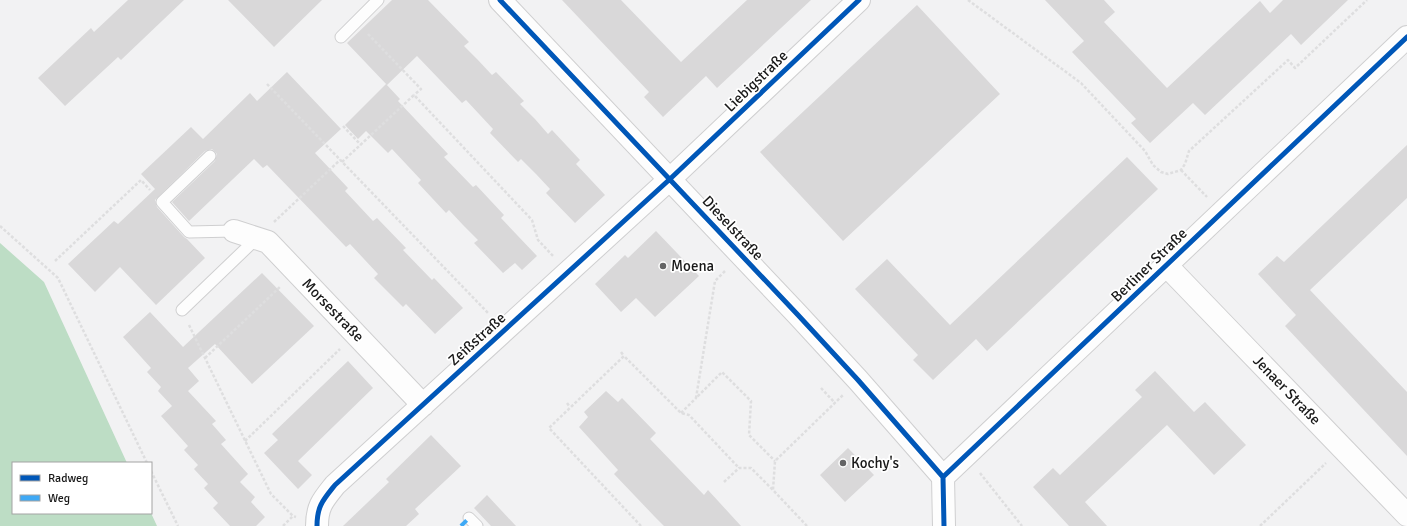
<svg xmlns="http://www.w3.org/2000/svg" width="1407" height="526" font-family="Signika,sans-serif">
<rect width="100%" height="100%" fill="#f2f2f3"/>
<path fill="#bdddc5" d="M0,243L44,282L127,463H13V513H151L157,526H0Z"/>
<path fill="#d9d8d9" d="M128,0H184L121,60L118,57L65,106L38,78L91,28L94,32Z
M228,0H322L274,47Z
M392,0H428L469,42L464,46L477,59L492,75L496,72L524,101L520,104L535,119L548,134L552,130L580,160L576,164L605,195L575,223L546,193L550,189L536,174L521,159L518,162L490,133L493,129L466,100L462,103L417,56L387,85L347,43Z
M562,0H621L681,62L747,0H811L717,88L706,76L663,117L644,97L649,92Z
M1045,0H1104L1115,12L1104,22L1167,88L1260,1L1270,13L1283,0H1348L1301,45L1291,34L1205,115L1193,103L1150,143L1131,123L1136,119L1072,52L1084,41Z
M917,5L1000,94L843,241L760,152Z
M287,72L341,129L315,153L348,188L345,191L373,221L377,218L406,248L403,250L432,280L434,278L463,308L435,334L406,304L403,307L374,278L378,274L350,244L346,247L267,165L263,168L254,159L189,221L172,202L215,161L217,154L212,149L205,151L155,200L157,207L184,237L187,239L205,258L156,305L120,267L95,292L68,264L114,221L118,224L155,189L141,174L191,127L203,139L250,93L257,101Z
M386,84L400,99L398,101L448,154L444,157L473,187L476,185L504,215L501,218L537,256L522,270L515,263L503,273L474,243L478,240L463,225L449,210L446,213L418,183L421,180L392,149L388,153L366,131L358,139L345,125Z
M1407,145V198L1310,290L1407,392V456L1285,326L1296,315L1258,274L1277,256L1284,262Z
M1127,157L1158,189L987,351L976,339L933,380L913,360L918,355L855,289L887,259L950,325Z
M656,231L699,276L655,317L636,298L621,312L595,284L625,255L628,258Z
M262,273L314,326L252,384L215,344L188,368L199,381L188,391L216,421L212,424L226,440L221,444L248,474L240,482L255,497L251,502L265,517L256,526H230L213,508L218,503L204,488L208,484L194,469L198,465L184,450L188,446L161,416L172,406L158,391L161,387L147,372L151,368L123,337L150,312L183,347Z
M348,361L373,388L298,461L312,475L298,489L264,453L278,440L272,434Z
M1155,371L1194,412L1205,402L1246,445L1214,475L1167,425L1085,502L1107,526H1069L1033,487L1053,468L1060,475L1119,419L1142,397L1135,390Z
M606,391L618,402L622,398L656,433L650,439L704,495L708,490L741,526H664L655,517L614,474L618,470L579,427L588,417L584,412Z
M431,435L461,466L415,509L419,514L406,526H343L389,482L386,479Z
M848,448L874,475L845,502L820,475Z
M487,495L500,509L516,526H491L474,508Z"/>
<g fill="none" stroke-linecap="round" stroke-linejoin="round">
<g stroke="#cfcfd0" stroke-width="13">
<path id="service" d="M341,37L378,0
M210,156L162,202L189,232L234,231
M182,310L257,238
M469,518L477,526"/>
</g>
<g stroke="#cfcfd0" stroke-width="24">
<path id="minor" d="M234,231L268,242L423,405
M1166,265L1407,515
M317,526C317,506 323,500 335,485L670,179L859,0"/>
</g>
<g stroke="#cfcfd0" stroke-width="24">
<path id="tertiary" d="M500,0L798,315L858,380L943,477
M944,526L943,477L1407,37"/>
</g>
<path stroke="#dededf" stroke-width="2.5" stroke-dasharray="3 2" stroke-linecap="butt" d="M968,0L1081,83L1145,151L1153,165L1161,172L1168,174L1181,170L1185,164L1189,151L1288,60L1295,68L1367,0
M368,34L421,89L414,95
M267,84L489,314
M343,126L361,145
M342,162L414,95L532,220L538,240L554,257
M1181,170L1207,197
M274,222L340,160
M0,226L58,278L147,463
M55,261L141,180L150,190
M725,271L715,281L696,398L722,372L751,401L749,435L775,461
M189,325L271,494L293,516L296,517
M621,352L624,356
M205,358L280,287
M821,388L835,403
M567,403L570,407
M681,413L696,398
M245,441L340,349
M151,471L178,526
M980,473L1022,526
M724,482L739,468H751L773,490
M283,526L293,516
M641,526L549,428L624,356L681,413L689,415L739,468
M807,526L773,490L775,461L843,395
M1260,526L1326,463"/>
<use href="#service" stroke="#fdfdfd" stroke-width="11"/>
<use href="#minor" stroke="#fdfdfd" stroke-width="22"/>
<use href="#tertiary" stroke="#fdfdfd" stroke-width="22"/>
<path stroke="#3fa9f5" stroke-width="4" stroke-dasharray="8 4" stroke-linecap="butt" d="M461,526L469,518"/>
<g stroke="#fff" stroke-width="8">
<path id="cycleway" d="M500,0L798,315L858,380L943,477
M317,526C317,506 323,500 335,485L670,179L859,0
M944,526L943,477L1407,37"/>
</g>
<use href="#cycleway" stroke="#0057b8" stroke-width="5"/>
</g>
<g fill="#646465" stroke="#fff" stroke-width="1.5">
<circle cx="663" cy="266" r="4"/>
<circle cx="843" cy="463" r="4"/>
</g>
<g text-anchor="middle" stroke-width="3.5" stroke-linejoin="round" paint-order="stroke">
<g font-size="15" fill="#181818" stroke="#fff">
<text transform="translate(756 81) rotate(-44)" y="5">Liebigstraße</text>
<text transform="translate(733 228) rotate(47)" y="5">Dieselstraße</text>
<text transform="translate(1149 265) rotate(-44)" y="5">Berliner Straße</text>
<text transform="translate(333 310) rotate(46)" y="5">Morsestraße</text>
<text transform="translate(477 339) rotate(-42)" y="5">Zeißstraße</text>
<text transform="translate(1287 390) rotate(46)" y="5">Jenaer Straße</text>
</g>
<g font-size="15" fill="#181818" stroke="#fff" text-anchor="start">
<text x="671" y="271">Moena</text>
<text x="851" y="468">Kochy's</text>
</g>
</g>
<rect x="12" y="462" width="140" height="52" fill="#ffffff" stroke="#a3a3a3"/>
<rect x="20" y="475" width="20" height="6" fill="#0057b8" stroke="#a3a3a3"/>
<text x="48" y="482" font-size="12" fill="#181818">Radweg</text>
<rect x="20" y="495" width="20" height="6" fill="#3fa9f5" stroke="#a3a3a3"/>
<text x="48" y="502" font-size="12" fill="#181818">Weg</text>
</svg>
